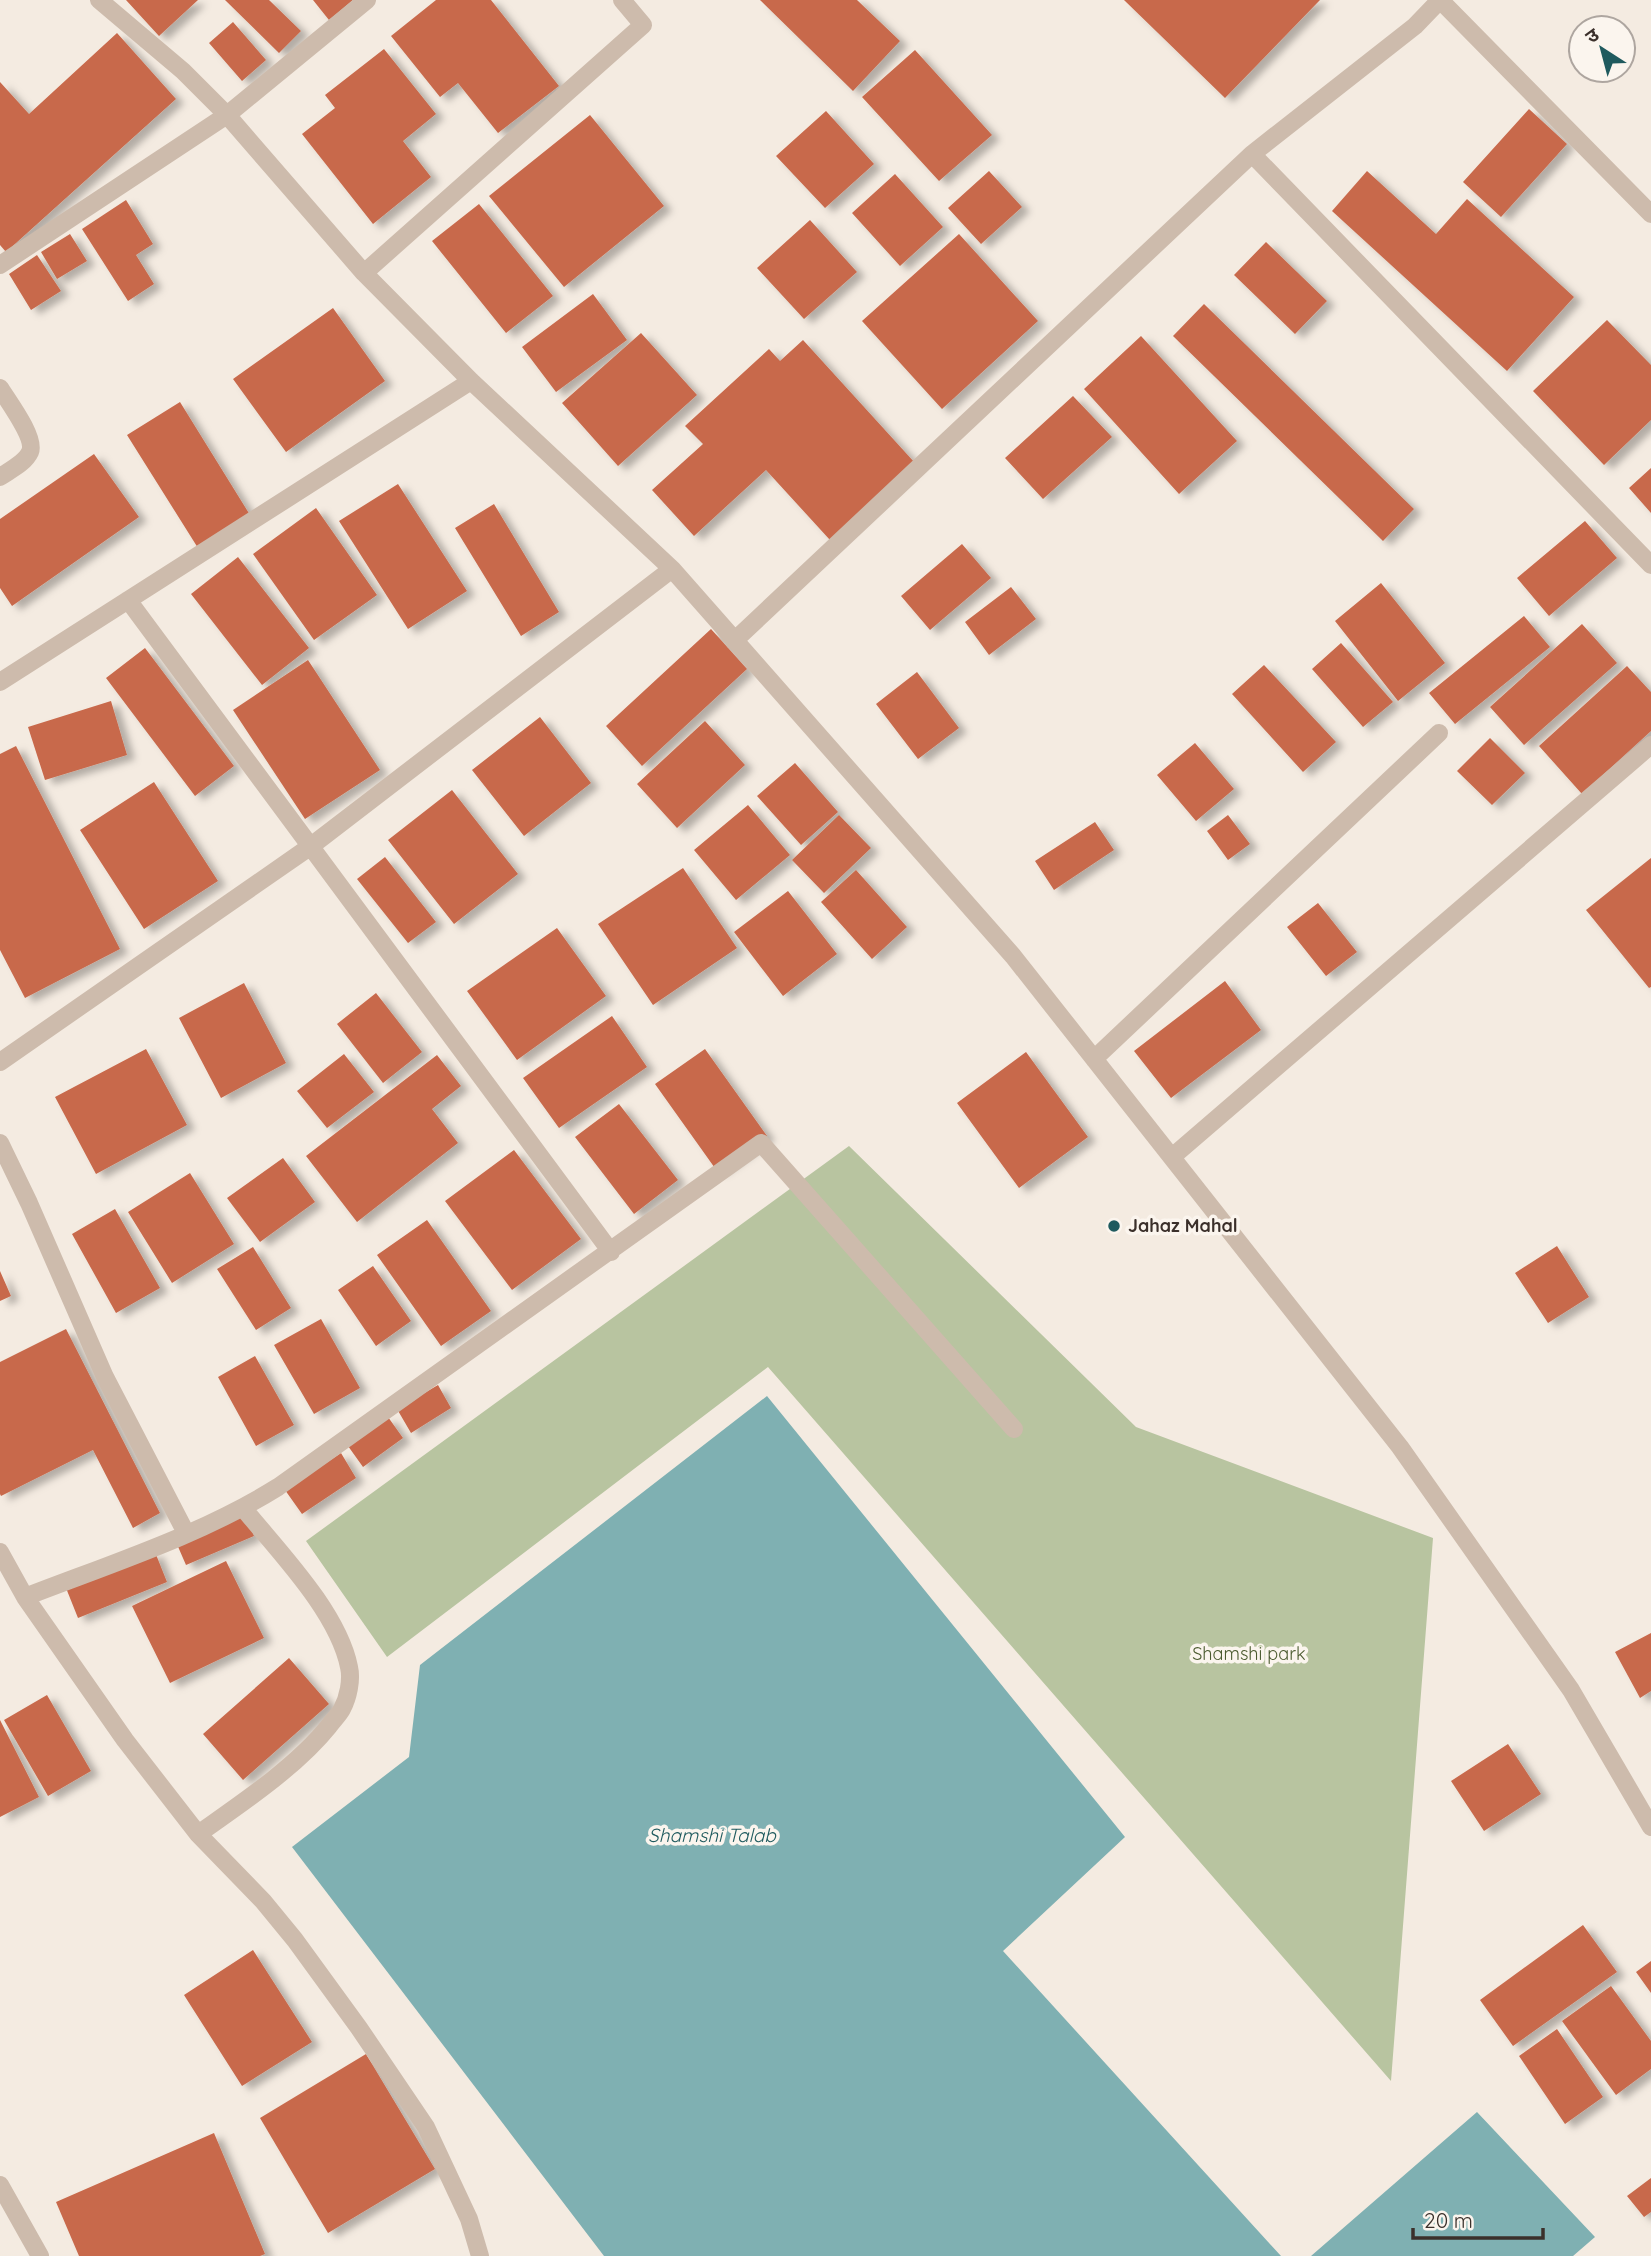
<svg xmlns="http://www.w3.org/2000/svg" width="1651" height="2256" font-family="Quicksand,'Noto Sans Devanagari',sans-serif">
<defs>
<filter id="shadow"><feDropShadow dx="8" dy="4.5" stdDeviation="3.5" flood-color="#0004"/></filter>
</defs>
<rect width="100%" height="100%" fill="#f4ebe1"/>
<path fill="#b8c4a0" d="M849,1146L1136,1427L1433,1538L1391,2081L768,1367L387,1657L306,1541Z"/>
<path fill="#7fb0b2" d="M767,1396L1125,1837L1003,1951L1281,2256H604L292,1847L409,1757L420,1665Z
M1477,2112L1595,2237L1573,2256H1311Z"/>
<path fill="#c8694b" filter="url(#shadow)" d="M126,0H198L159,36Z
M225,0H269L301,31L279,53Z
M313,0H353L329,20Z
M436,0H491L559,86L498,133L458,83L440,97L391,36Z
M760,0H857L900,41L853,91Z
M1124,0H1320L1225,98Z
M233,22L266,60L242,81L209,43Z
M117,33L176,99L6,252L0,245V82L29,114Z
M384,49L436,114L403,141L431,177L373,224L302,134L335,108L325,95Z
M915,50L992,135L939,181L862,97Z
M1529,109L1567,144L1501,217L1463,182Z
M826,111L874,164L825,208L776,156Z
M590,115L664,206L564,287L489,196Z
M989,171L1022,207L981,244L948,208Z
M1367,171L1436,234L1467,199L1574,297L1507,371L1332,211Z
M895,174L943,227L900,266L852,213Z
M126,200L153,244L136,255L154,284L128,301L82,229Z
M479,204L553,296L506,333L432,241Z
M810,220L857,272L804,319L757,268Z
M70,234L87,261L57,279L41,252Z
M959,234L1038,321L942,409L862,321Z
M1266,242L1327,301L1295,334L1234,275Z
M37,255L61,291L31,310L9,274Z
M593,294L627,340L556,392L522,347Z
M1204,304L1414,509L1383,541L1173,336Z
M333,308L385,381L286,452L233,379Z
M1607,320L1651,365V420L1604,465L1533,391Z
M641,333L697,395L618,466L562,403Z
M1141,336L1237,441L1179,494L1084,389Z
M803,340L915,463L830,540L766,470L694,536L652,490L703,444L685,426L769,349L780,361Z
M1073,396L1112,437L1043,499L1005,458Z
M180,402L250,515L198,548L127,435Z
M94,454L139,517L12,606L0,588V519Z
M1651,468V513L1629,488Z
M398,484L467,591L408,629L339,521Z
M494,504L559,612L521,636L455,528Z
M316,508L377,595L314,640L253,554Z
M1585,521L1617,558L1549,616L1517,578Z
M962,544L991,578L930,630L901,596Z
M238,557L309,648L262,685L191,594Z
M1381,583L1445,663L1398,701L1335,621Z
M1011,587L1036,619L989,655L965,622Z
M1524,616L1550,647L1455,724L1429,693Z
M1582,624L1617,663L1524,745L1490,707Z
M711,629L747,669L642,766L606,726Z
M1341,643L1393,702L1363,727L1312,669Z
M145,648L234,766L195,796L106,678Z
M308,660L380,770L305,819L233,710Z
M1264,665L1336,742L1303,772L1232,694Z
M1627,666L1651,692V731L1582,794L1539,746Z
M917,672L959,728L918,759L876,704Z
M111,701L127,755L45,780L28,727Z
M540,717L591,783L524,836L472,770Z
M705,721L745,765L677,828L637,784Z
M1490,738L1525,773L1492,805L1457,771Z
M1195,743L1234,789L1196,821L1157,775Z
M16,746L120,949L25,998L0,950V754Z
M795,763L838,812L801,845L757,796Z
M154,782L218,881L144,929L80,830Z
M452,790L518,874L454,924L388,840Z
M748,805L790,855L736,900L694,850Z
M839,815L871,848L824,893L792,860Z
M1228,815L1250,844L1228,860L1207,831Z
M1095,822L1114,850L1054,890L1035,861Z
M385,857L436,922L408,943L357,879Z
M1651,858V987L1649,988L1586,910Z
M683,868L737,948L653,1005L598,924Z
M856,870L907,927L872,959L821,902Z
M788,891L837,954L783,996L734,932Z
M1318,903L1357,952L1326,976L1287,927Z
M557,928L606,996L517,1060L467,991Z
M1225,981L1261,1030L1171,1098L1134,1051Z
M244,983L286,1063L221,1098L179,1018Z
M376,993L422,1052L383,1083L337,1024Z
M612,1016L647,1067L559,1128L523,1078Z
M146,1049L187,1125L96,1174L55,1097Z
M705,1049L767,1136L717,1171L655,1084Z
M1026,1052L1088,1137L1019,1188L957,1103Z
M344,1054L374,1092L327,1128L297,1091Z
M437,1055L461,1086L432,1109L458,1143L357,1222L306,1156Z
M619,1104L678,1180L634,1214L575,1137Z
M514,1150L581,1239L512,1290L445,1201Z
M283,1158L315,1202L260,1242L227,1198Z
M190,1173L234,1244L172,1283L128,1212Z
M115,1209L160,1288L116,1313L72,1234Z
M427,1220L491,1311L441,1346L377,1255Z
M1557,1246L1589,1297L1548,1323L1515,1273Z
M253,1247L291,1308L256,1330L217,1269Z
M373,1266L411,1321L376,1346L338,1290Z
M0,1271L11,1296L0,1301Z
M321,1319L360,1388L314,1414L274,1345Z
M66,1329L160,1513L133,1528L93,1450L1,1496L0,1494V1362Z
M255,1356L294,1425L256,1446L218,1377Z
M438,1385L451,1408L411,1433L397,1409Z
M388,1417L403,1438L363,1467L348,1446Z
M341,1453L356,1478L302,1514L285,1490Z
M244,1513L254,1536L186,1565L176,1542Z
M155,1552L167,1582L78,1618L66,1588Z
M226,1561L264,1638L170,1683L132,1606Z
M1651,1633V1691L1640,1698L1615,1652Z
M289,1658L329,1704L243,1780L203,1734Z
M47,1695L91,1771L48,1796L4,1720Z
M0,1720L39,1797L0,1817Z
M1508,1744L1541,1794L1484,1831L1451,1781Z
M1583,1925L1617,1972L1513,2046L1480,2000Z
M253,1950L312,2042L242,2086L184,1995Z
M1651,1961V1993L1636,1972Z
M1611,1986L1651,2041V2069L1616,2095L1562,2021Z
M1557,2029L1603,2097L1565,2124L1519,2056Z
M366,2054L435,2169L328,2233L260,2118Z
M214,2133L265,2254L260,2256H79L56,2202Z
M1651,2178V2212L1644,2217L1627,2196Z"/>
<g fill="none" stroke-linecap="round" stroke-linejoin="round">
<path stroke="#cdbbac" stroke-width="18" d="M99,0L183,71L227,115L364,273L471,381L672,569L1013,956L1400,1447L1571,1690L1651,1827
M1440,0L1651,214
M1252,154L1651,565
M0,265L227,115L367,0
M364,273L643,25L622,0
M0,388C8,401 36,438 30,452C25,463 10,470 0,477
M128,600L611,1252
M734,641L1252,154L1415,26L1440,0
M0,682L471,381
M1094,1059L1439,733
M0,1062L311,846L672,569
M0,1143L29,1203L105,1377L186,1533
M1172,1157L1651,745
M0,1552L25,1597L125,1740L198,1834L263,1901L295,1940L359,2028L426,2127L469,2219L480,2256
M25,1597C110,1564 201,1535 278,1487L761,1143L1014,1429
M198,1834C242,1803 296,1767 329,1726C333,1720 339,1715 342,1709C348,1698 352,1680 349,1667C338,1612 279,1552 244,1509
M0,2185L40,2256"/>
</g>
<circle fill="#1f5a5e" stroke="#fbf5ee" stroke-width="2.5" cx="1114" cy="1226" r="7"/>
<g text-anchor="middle" stroke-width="7" stroke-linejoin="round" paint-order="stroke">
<g font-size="18" font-weight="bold" fill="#3b302b" stroke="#fbf5ee" text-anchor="start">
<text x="1128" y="1232">Jahaz Mahal</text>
</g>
<g font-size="18" fill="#4a5a2e" stroke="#fbf5ee">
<text x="1249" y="1660">Shamshi park</text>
</g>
<g font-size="19" font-style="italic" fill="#1f5a5e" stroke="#fbf5ee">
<text x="712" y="1842">Shamshi Talab</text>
</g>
</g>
<g transform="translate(1602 49) rotate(324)"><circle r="33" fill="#fbf5ee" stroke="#aea6a0" stroke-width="2"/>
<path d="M0-5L12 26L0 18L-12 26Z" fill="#1f5a5e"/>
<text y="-10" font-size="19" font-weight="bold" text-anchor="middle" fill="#3b302b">उ</text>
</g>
<path d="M1413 2228v10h130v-10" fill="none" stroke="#3b302b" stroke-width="3.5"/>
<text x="1424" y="2228" font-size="21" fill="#3b302b" stroke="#fbf5ee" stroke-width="5" paint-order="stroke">20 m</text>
</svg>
